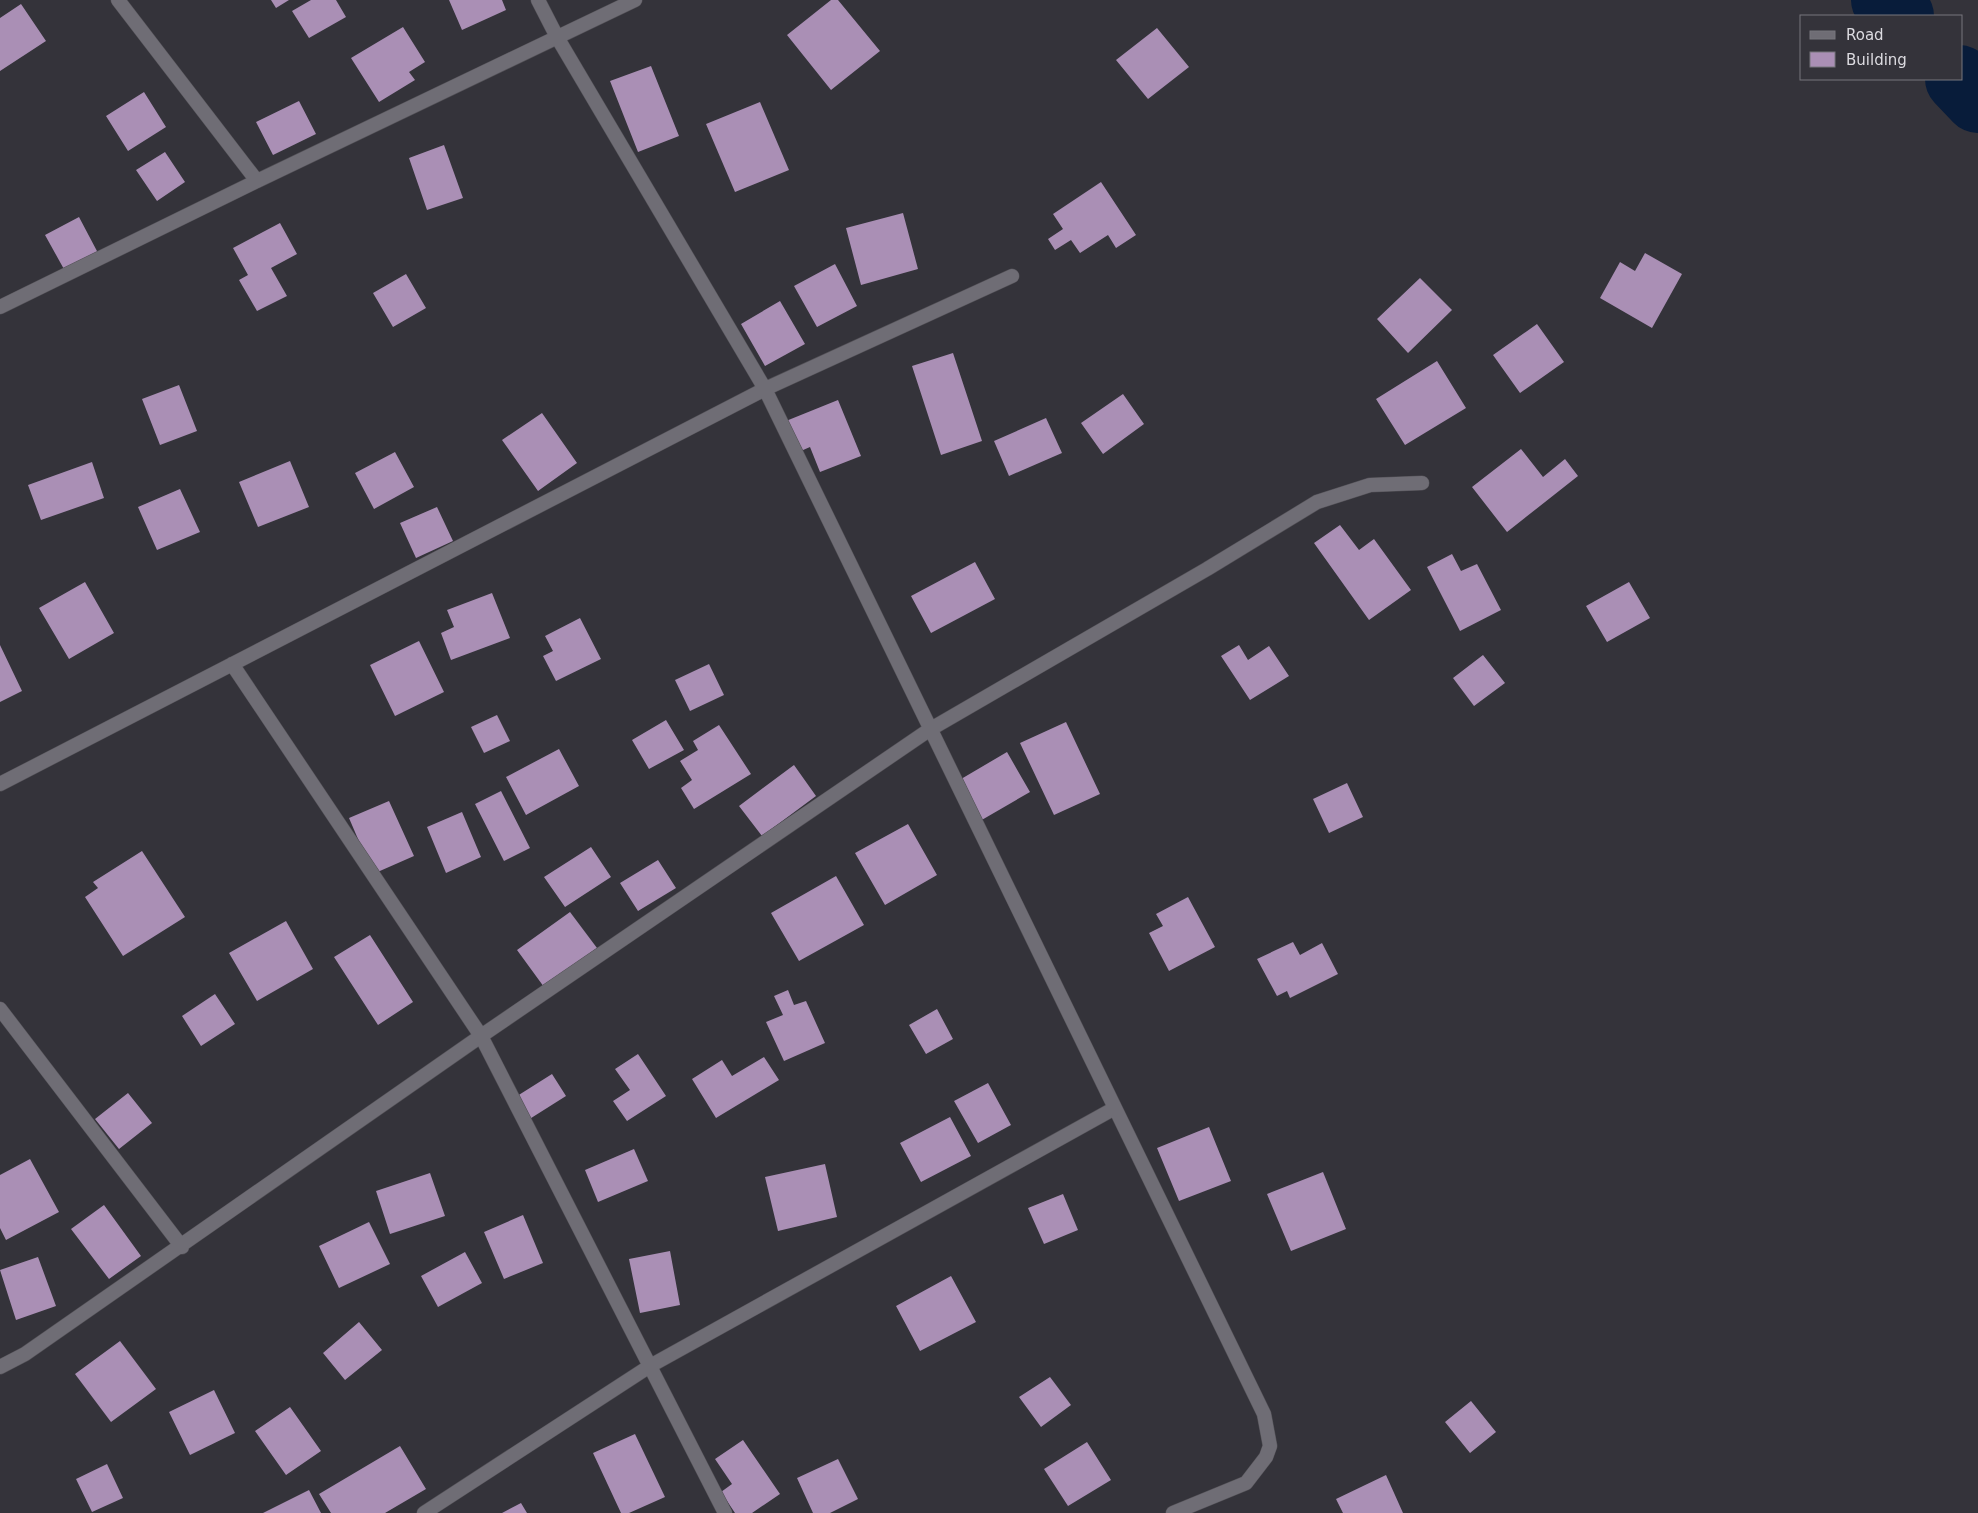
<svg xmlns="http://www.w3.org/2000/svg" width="1978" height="1513" font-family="'DejaVu Sans',sans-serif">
<rect width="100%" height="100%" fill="#34333a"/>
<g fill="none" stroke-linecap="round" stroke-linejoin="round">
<path stroke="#081c3a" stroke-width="68" d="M1885,0L1900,16
M1959,79L1978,99"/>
</g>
<path fill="#aa8fb5" d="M271,0H289L276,8Z
M311,0H336L346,17L309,38L292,11Z
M449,0H502L506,10L462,30Z
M831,0H838L880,51L831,90L787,35Z
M21,4L46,41L0,71V18Z
M403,27L425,62L409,72L415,80L379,102L351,58Z
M1157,28L1189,67L1148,99L1116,60Z
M651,66L679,136L638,152L610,81Z
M144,92L166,127L128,151L106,116Z
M299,101L316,134L273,155L256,122Z
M760,102L789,170L735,192L706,124Z
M444,145L463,198L427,210L409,158Z
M165,152L185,182L157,201L136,170Z
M1101,182L1136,235L1116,248L1108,235L1080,253L1071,240L1055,250L1048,239L1063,229L1053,214Z
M903,213L918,269L861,285L846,228Z
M79,217L98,253L65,271L45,235Z
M280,223L297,254L271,268L287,296L257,311L239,280L248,275L233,248Z
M1645,253L1682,274L1652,328L1600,298L1620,262L1635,271Z
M835,264L857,306L817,327L794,286Z
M406,274L426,308L393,327L373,293Z
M1420,278L1452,310L1408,353L1377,319Z
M780,301L805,344L765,366L741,324Z
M1537,324L1564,362L1520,393L1493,355Z
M953,353L982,441L941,455L912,366Z
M1437,361L1466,408L1405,445L1376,399Z
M179,385L197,431L160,445L142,399Z
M1123,394L1144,424L1103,454L1081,423Z
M838,400L861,456L820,472L810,447L794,454L781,423Z
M542,413L577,463L538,491L502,440Z
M1046,418L1062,453L1009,476L994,441Z
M1521,449L1543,477L1565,459L1578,476L1507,532L1472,487Z
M395,452L414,487L374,509L355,473Z
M290,461L309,507L258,527L239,482Z
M92,462L104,498L41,520L28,485Z
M180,489L200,532L157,550L138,507Z
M437,507L453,541L416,558L400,523Z
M1340,525L1359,550L1374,539L1411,590L1369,620L1314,543Z
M1452,554L1461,571L1477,564L1501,610L1460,631L1427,567Z
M975,562L995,599L931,633L911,596Z
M85,582L114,633L69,659L39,608Z
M1629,582L1650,618L1607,642L1586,606Z
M492,593L510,638L451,660L441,633L454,627L447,610Z
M580,618L601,659L556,681L543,656L553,651L545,636Z
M419,641L444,692L395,716L370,665Z
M0,645L22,691L0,702Z
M1239,645L1248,660L1269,646L1289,676L1250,700L1221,656Z
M1483,655L1505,683L1474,706L1453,678Z
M709,664L724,695L690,711L675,680Z
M497,715L510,741L484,753L471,727Z
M666,720L684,750L649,769L632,740Z
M1066,722L1100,794L1054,815L1020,743Z
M719,725L751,774L694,809L681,788L692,780L680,761L698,750L693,741Z
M559,749L579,786L526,815L506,777Z
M1007,752L1030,792L980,821L956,782Z
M794,765L816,796L762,836L739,806Z
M1347,783L1363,817L1329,833L1313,799Z
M501,791L530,848L504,861L475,804Z
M389,801L414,856L373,874L349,818Z
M462,812L481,857L446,873L427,827Z
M908,824L937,875L885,905L855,853Z
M591,847L611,877L565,907L544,877Z
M142,851L185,917L123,956L85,897L98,888L93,882Z
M658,860L676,888L638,911L620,883Z
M836,876L864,925L799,961L771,913Z
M1188,897L1215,947L1169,971L1149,933L1163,926L1156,914Z
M570,912L597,948L544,987L517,950Z
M286,921L313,969L257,1001L229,953Z
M370,935L413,1002L378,1025L334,957Z
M1293,942L1300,955L1322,943L1338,974L1290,998L1287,991L1277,996L1257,959Z
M788,990L794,1005L806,1001L825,1043L784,1061L766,1022L783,1015L774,996Z
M215,994L235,1024L201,1046L182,1016Z
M937,1009L953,1039L926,1054L909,1025Z
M638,1054L666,1096L627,1121L613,1101L630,1090L615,1069Z
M764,1057L779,1080L716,1118L692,1079L722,1060L732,1076Z
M552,1074L566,1096L528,1120L514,1098Z
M988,1083L1011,1125L978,1143L954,1101Z
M128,1093L152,1123L119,1149L95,1119Z
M950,1117L971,1156L921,1182L900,1143Z
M1209,1127L1231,1181L1179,1201L1157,1148Z
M634,1149L648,1181L598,1202L585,1170Z
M30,1159L59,1212L6,1240L0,1228V1175Z
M825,1164L837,1217L778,1231L765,1177Z
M1323,1172L1346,1229L1291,1251L1267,1194Z
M430,1173L445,1216L390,1234L376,1191Z
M1063,1194L1078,1230L1044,1244L1028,1208Z
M104,1205L141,1256L109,1279L71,1229Z
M523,1215L543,1263L504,1279L484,1232Z
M369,1222L390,1264L339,1288L319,1246Z
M670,1251L680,1305L640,1313L629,1259Z
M465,1252L482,1283L438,1307L421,1276Z
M38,1257L56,1306L16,1320L0,1270Z
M951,1276L976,1322L920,1351L896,1306Z
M359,1322L382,1350L345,1380L323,1353Z
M120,1341L156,1389L111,1422L75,1374Z
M1050,1377L1071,1405L1041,1427L1019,1397Z
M214,1390L235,1433L190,1455L169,1412Z
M1471,1401L1496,1432L1470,1453L1445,1422Z
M290,1407L321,1451L286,1475L255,1431Z
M635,1434L665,1497L629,1513H621L593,1453Z
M743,1440L780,1494L752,1513H735L721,1492L732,1484L715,1459Z
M1087,1442L1111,1480L1068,1506L1044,1469Z
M400,1446L426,1489L385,1513H331L319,1494Z
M838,1459L858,1499L830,1513H813L797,1478Z
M107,1464L123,1498L92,1512L76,1479Z
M1386,1475L1403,1513H1343L1336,1499Z
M309,1490L321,1513H263Z
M521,1503L527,1513H502Z"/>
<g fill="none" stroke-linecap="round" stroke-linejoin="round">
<g stroke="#525056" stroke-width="15">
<path id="minor" d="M118,0L257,181
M538,0L557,37L765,389L1264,1414L1270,1446L1266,1457L1246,1483L1173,1513
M0,307L257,181L635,0
M232,664L481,1036L725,1513
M0,784L765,389L1012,276
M0,1009L182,1247
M0,1367L25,1354L481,1036L929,730L1207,569L1317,502L1370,485L1422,483
M424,1513L650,1366L1115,1108"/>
</g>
<use href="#minor" stroke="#6f6d75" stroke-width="14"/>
</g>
<rect x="1800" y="15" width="162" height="65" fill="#34333a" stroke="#77767c"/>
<rect x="1810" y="31" width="25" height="8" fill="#6f6d75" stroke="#77767c"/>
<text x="1846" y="40" font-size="15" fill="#dcdbe0">Road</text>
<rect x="1810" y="52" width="25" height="15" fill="#aa8fb5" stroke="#77767c"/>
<text x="1846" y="65" font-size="15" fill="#dcdbe0">Building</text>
</svg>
